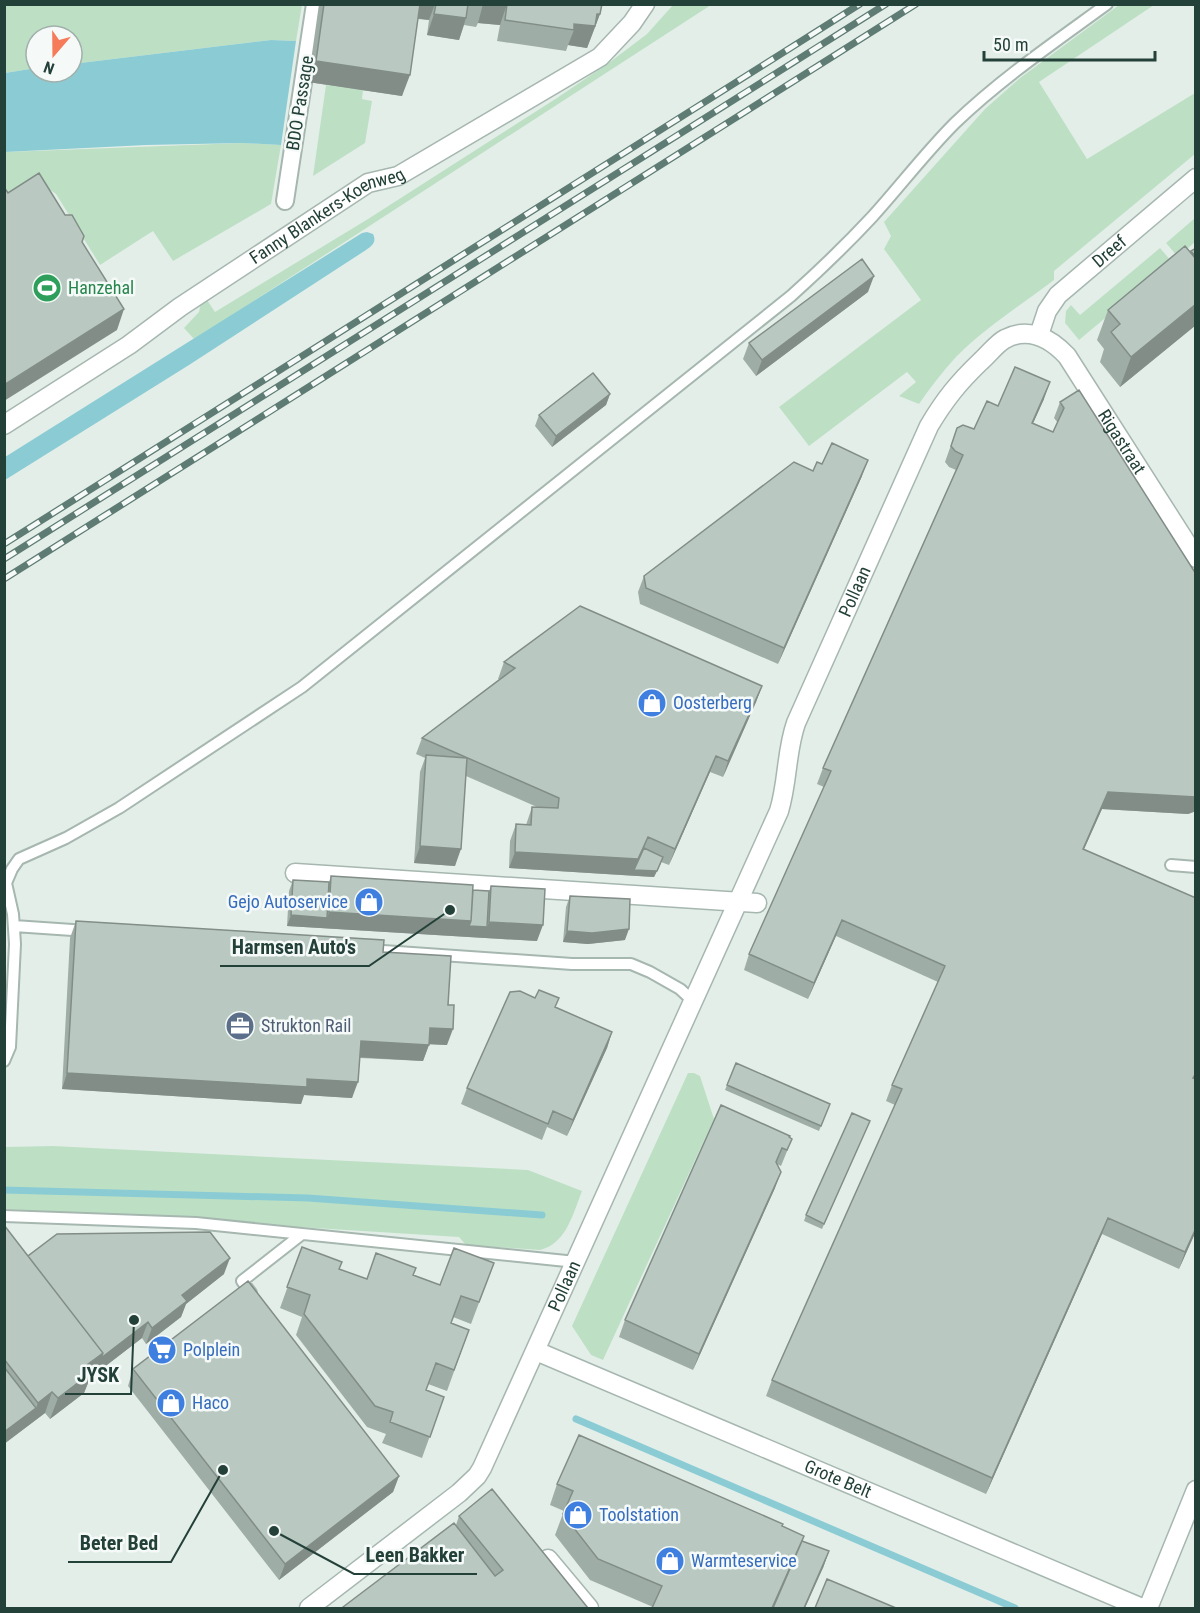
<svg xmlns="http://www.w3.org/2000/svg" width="1200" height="1613" font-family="'Roboto Condensed',sans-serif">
<rect width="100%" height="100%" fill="#e4eee9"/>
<path fill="#bde0c5" d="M4,5H302L296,41L271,40L72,64V36H36V68L5,73Z
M673,5H711L215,326L194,339L184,328L199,312L201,302L205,297L215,312L368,219L557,98L610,62L647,34Z
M1119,5H1154L1039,82L1087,159L1195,93V154L1054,271V280C1021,305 985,328 956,357C942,372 930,388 919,404L899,396L916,382L907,372L809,446L779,407L921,300L884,249L891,236L884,222L985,109L1020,78Z
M326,85L363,90L362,99L372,101L365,143L313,176Z
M242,143L281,145L271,204L173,261L153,231L100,265L56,194L42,184L17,198L5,191V152Z
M1195,218V242L1178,257L1166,243Z
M1160,248L1172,262L1079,340L1065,323L1066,311L1071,305L1080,315Z
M688,1073H694L700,1076L714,1119L603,1360L591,1355L572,1326Z
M53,1146L528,1170L582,1191C573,1214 566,1244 540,1250L466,1245L459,1237L5,1209L4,1147Z"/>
<path fill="#8bccd4" d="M271,40L296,41L281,145L242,143L146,145L5,152V73L36,68V72H72V64Z
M367,232L373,234C377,242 372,246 366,250L189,365L5,480V457L362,233Z"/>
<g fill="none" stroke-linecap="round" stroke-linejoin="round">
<path stroke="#8bccd4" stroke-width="7" d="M4,1190L308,1198L542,1215
M576,1419L1015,1608"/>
<g stroke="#a6b7b0" stroke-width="14">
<path id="service" d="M1171,865L1196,867
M14,926L87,931
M369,950L572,964H631L650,972L680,989L693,1001
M4,1061L10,1047L15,944L13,914L6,883L12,869L19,859L66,838L119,808L302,687L791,296C820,270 847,244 873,216C901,185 926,152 955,123C1002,78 1055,42 1107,4
M4,1216L196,1223L576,1262
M251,1293L242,1281L302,1234"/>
</g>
<g stroke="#a6b7b0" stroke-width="20">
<path id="pedestrian" d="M285,201L315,4"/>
</g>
<g stroke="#a6b7b0" stroke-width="21">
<g id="minor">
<path id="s1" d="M1039,335L1047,311L1058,295L1196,178"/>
<path id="s2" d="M4,425L129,345L180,307L368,183L398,176L600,57L632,23L645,4"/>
<path d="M295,873L757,903"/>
<path id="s3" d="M536,1351L1142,1608"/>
<path d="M548,1559L589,1608"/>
<path id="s4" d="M309,1608L459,1493L477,1476L482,1468L779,811C788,782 786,751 796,723L929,426C945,399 959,382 981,361C989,354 997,343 1005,339C1029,326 1051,339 1067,356L1196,558"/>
<path d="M1148,1608L1196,1490"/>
</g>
</g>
<use href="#service" stroke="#fff" stroke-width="10"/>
<use href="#pedestrian" stroke="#fff" stroke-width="16"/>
<use href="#minor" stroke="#fff" stroke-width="18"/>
<g stroke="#5e7c73" stroke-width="7">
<path id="rail" d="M4,544L860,4
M4,559L886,4
M4,579L916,4"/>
</g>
<use href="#rail" stroke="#f5faf8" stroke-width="4.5" stroke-dasharray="14" stroke-linecap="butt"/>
</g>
<path fill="#9fada7" d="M319,4H602L600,14L587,48L568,45L566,51L497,41L500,25L478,23L476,27L464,25L459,40L427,35L429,20L418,19L402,96L308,82Z
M1196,248V325L1120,387L1100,362L1104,349L1097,340L1108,310L1190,253Z
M868,292L756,376L743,359L749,343Z
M610,394L606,405L552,447L535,426L539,415Z
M1044,399L1033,423L1053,432L1058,423L1054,418L1060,402L1196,574V811L1188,814L1102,809L1084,849L1196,898V1076L1194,1079H1196V1231L1179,1269L1102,1234L986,1494L766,1396L772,1380L895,1105L886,1101L892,1085L938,982L836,936L808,999L744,970L749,954L824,787L817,784L823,768L956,470L949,467L945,462L957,428L974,429L998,406Z
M822,464L862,476L778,664L640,604L638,592L644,576L813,471Z
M504,662L762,686L756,702L723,777L710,772L669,865L661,862L654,877L509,868L510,841L516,824L526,825L532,807H537L466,776L455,866L414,863L420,772L425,758L416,754L422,738L500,679H498Z
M331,876L473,890L489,891L491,886L537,941L287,926L289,891L293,880L329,882Z
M570,896L625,940L588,944L563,942L566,907Z
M76,921L383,952L448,1005L447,1045L429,1044L423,1061L360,1058L352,1098L304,1095L301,1104L62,1089L70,938Z
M535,998H559L555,1007L612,1032L607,1048L567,1136L547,1127L542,1140L461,1104L467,1088Z
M736,1063L830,1104L819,1131L725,1090Z
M870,1121L822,1229L804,1221L806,1215Z
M789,1137L792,1139L781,1166L777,1164L775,1188L693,1370L619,1337L625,1320Z
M4,1225L28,1256L224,1274L186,1304L181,1317L146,1344L142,1338L90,1378L84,1393L50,1419L45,1413L4,1444Z
M302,1247L339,1269L367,1279L413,1275L440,1285L494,1263L471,1324L453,1317L451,1323L469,1330L447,1391L428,1384L426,1390L444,1397L422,1458L382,1443L386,1434L367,1427L296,1335L302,1317L280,1308Z
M133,1369L399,1476L393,1492L279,1580L128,1386Z
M557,1484L782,1526L802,1541L829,1551L823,1568L653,1607L590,1580L555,1535L564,1511L550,1505Z
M459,1516L588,1608H343L456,1525Z"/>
<path fill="#828d88" d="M418,4H435L429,20L414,18Z
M483,4H507L500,25L478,23Z
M434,14L466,18L459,40L427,35Z
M597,14H600L587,48L568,45L574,30V24Z
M316,61L410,75L402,96L308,82Z
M874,276L868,292L756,376L762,360Z
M1196,304V325L1120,387L1131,357Z
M124,309L117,330L4,401V385Z
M1050,382L1044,399L1026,439L1032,423Z
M610,394L606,405L552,447L556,436Z
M868,460L862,476L778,664L784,648Z
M762,686L756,702L723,777L728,761Z
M716,756L710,772L669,865L675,849Z
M1108,792L1196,797V811L1188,814L1102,809L1077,865L1083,849Z
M648,837L642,853L661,863L654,877L509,868L515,852Z
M420,846L461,849L455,866L414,863Z
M329,912L471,921L487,927L489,922L543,925L537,941L287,926L291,915L327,918Z
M842,920L836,936L808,999L814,983Z
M629,929L625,940L588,944L563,942L567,931Z
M430,1028L453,1029L447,1045L424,1044Z
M612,1032L607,1048L567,1136L573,1120Z
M361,1041L429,1045L423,1061L355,1057Z
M67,1073L307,1079L358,1082L352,1098L304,1095L301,1104L62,1089Z
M781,1172L775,1188L693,1370L699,1354Z
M1108,1218L1102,1234L986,1494L992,1478Z
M1196,1228V1231L1179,1269L1185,1252Z
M230,1258L224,1274L186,1304L181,1317L146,1344L152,1328L182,1295Z
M148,1322L142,1338L90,1378L84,1393L50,1419L58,1398L87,1365Z
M52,1392L45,1413L4,1444V1432L36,1408L38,1403Z
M399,1476L393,1492L279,1580L285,1564Z
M829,1551L823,1568L805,1608H804Z"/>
<path fill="#b9c9c2" stroke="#828d88" stroke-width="1.5" d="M324,4H420L410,75L316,61Z
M436,4H468L466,18L434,14Z
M507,4H602L600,14H597L595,26L574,24V30L505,20Z
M39,173L65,215H72L84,236L82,242L124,309L4,385V187L8,193Z
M1185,246L1196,259V304L1131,357L1111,332L1120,324L1108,310Z
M1196,248V257L1191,251Z
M862,259L874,276L762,360L749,343Z
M1015,367L1050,382L1032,423L1053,432L1064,408L1060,402L1079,390L1196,574V797L1108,792L1083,849L1196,898V1073L1193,1078L1196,1079V1228L1185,1252L1108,1218L992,1478L772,1380L902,1089L892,1085L945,966L842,920L814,983L749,954L831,771L823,768L963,455L955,451L951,446L957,428L963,425L974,429L987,401L998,406Z
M593,373L610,394L556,436L539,415Z
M832,443L868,460L784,648L646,588L644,576L794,462L813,471L817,462L822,464Z
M580,606L762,686L728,761L716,756L675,849L648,837L638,859L515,852L516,824L531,825L532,807L558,808L559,798L422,738L515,668L504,662Z
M426,755L467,758L461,849L420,846Z
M644,848L663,857L657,871L634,870Z
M331,876L473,885L471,921L329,912Z
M293,880L329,882L327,918L291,915Z
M491,886L545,889L543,925L489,922Z
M473,890L489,891L487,927L469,926L471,921Z
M570,896L630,899L629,929L592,933L567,931Z
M76,921L384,940L383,952L451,956L448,1005H454L453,1029L430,1028L429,1045L361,1041L358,1082L307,1079V1087L67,1073Z
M539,990L559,998L555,1007L612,1032L573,1120L553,1111L548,1124L467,1088L510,992L520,991L535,998Z
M736,1063L830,1104L821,1126L727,1085Z
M721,1105L790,1136L789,1137L792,1139L787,1150L782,1148L776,1162L781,1172L699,1354L625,1320Z
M852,1113L870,1121L824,1224L806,1215Z
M4,1225L103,1353L87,1365L92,1372L58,1398L52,1392L38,1403L4,1359Z
M210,1232L230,1258L182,1295L187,1301L152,1328L148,1322L101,1358L103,1353L28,1256L57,1234Z
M302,1247L342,1262L339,1269L367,1279L376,1253L416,1268L413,1275L440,1285L454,1248L494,1263L479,1302L461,1296L451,1323L469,1330L454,1370L436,1363L426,1390L444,1397L430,1437L390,1422L393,1412L375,1406L304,1314L310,1295L287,1287Z
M248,1281L399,1476L285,1564L133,1369Z
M4,1367L36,1408L4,1432Z
M579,1435L783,1524L782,1526L804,1536L772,1608H652L662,1586L598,1559L563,1514L573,1491L557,1484Z
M492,1489L588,1608H344L343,1607L454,1523L495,1576L503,1570L459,1516Z
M802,1541L829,1551L804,1608H773Z
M827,1579L896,1608H815Z"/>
<defs>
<g id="stadium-disc" transform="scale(1.5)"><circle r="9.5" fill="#2e9e5b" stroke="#f5faf8"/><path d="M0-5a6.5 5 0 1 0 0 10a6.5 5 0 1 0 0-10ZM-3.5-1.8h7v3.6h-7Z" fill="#fff"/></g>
<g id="shop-disc" transform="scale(1.5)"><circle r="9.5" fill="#3f7fe0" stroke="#f5faf8"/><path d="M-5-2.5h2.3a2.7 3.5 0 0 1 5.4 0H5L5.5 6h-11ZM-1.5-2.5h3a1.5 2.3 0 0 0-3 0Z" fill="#fff"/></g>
<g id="office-disc" transform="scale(1.5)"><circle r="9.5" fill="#5c6f8a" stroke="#f5faf8"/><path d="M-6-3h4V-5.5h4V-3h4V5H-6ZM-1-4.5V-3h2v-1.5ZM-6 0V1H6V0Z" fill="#fff"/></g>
<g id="supermarket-disc" transform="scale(1.5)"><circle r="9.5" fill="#3f7fe0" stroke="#f5faf8"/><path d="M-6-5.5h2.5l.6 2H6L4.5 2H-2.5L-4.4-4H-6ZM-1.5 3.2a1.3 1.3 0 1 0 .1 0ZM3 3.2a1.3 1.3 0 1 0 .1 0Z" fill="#fff"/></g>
</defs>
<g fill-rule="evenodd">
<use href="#stadium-disc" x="47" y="288"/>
<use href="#shop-disc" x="652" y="703"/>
<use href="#shop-disc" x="369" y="902"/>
<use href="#office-disc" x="240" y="1026"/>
<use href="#supermarket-disc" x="162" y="1350"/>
<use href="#shop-disc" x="171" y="1403"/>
<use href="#shop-disc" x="578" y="1515"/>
<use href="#shop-disc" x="670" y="1561"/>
</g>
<g text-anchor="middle" stroke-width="5" stroke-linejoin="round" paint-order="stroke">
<g font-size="18" fill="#234138" stroke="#f5faf8">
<text transform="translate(300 103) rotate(-81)" y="6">BDO Passage</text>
<text dy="6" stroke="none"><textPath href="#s2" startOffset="386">Fanny Blankers-Koenweg</textPath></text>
<text dy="6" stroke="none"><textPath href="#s1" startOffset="112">Dreef</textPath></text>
<text dy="6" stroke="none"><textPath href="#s4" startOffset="1647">Rigastraat</textPath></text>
<text dy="6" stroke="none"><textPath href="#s4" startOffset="1178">Pollaan</textPath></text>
<text dy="6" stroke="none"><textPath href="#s4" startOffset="423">Pollaan</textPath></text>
<text dy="6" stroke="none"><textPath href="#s3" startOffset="328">Grote Belt</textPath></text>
</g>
<g font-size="18" fill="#27864d" stroke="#f5faf8" text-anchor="start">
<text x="68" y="294">Hanzehal</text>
</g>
<g font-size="18" fill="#366cbe" stroke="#f5faf8" text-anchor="start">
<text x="673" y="709">Oosterberg</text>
<text x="348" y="908" text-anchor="end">Gejo Autoservice</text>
<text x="183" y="1356">Polplein</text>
<text x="192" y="1409">Haco</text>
<text x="599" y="1521">Toolstation</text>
<text x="691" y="1567">Warmteservice</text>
</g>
<g font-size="18" fill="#4e5e75" stroke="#f5faf8" text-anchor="start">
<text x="261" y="1032">Strukton Rail</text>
</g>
</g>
<path fill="none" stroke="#234138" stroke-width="2" d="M450 910L369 966H220M134 1320L131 1394H65M223 1470L171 1562H68M274 1531L354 1574H477"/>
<g fill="#234138" stroke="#f5faf8" stroke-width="2">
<circle cx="450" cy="910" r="6"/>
<circle cx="134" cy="1320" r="6"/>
<circle cx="223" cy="1470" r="6"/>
<circle cx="274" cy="1531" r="6"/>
</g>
<g font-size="20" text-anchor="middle" font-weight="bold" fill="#234138" stroke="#f5faf8" stroke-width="5" stroke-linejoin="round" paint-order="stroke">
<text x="294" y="954">Harmsen Auto's</text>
<text x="98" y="1382">JYSK</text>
<text x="119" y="1550">Beter Bed</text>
<text x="415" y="1562">Leen Bakker</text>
</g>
<rect width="1200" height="1613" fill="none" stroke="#234138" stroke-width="12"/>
<g transform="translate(54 54) rotate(200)"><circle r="28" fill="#f5faf8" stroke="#a1b0ab" stroke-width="1.5"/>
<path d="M0-4.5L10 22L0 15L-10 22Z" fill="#f67b5b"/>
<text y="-9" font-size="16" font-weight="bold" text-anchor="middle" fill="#234138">N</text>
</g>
<path d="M984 51v9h171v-9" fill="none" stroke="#234138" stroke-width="3"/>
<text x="993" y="51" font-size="18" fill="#234138" stroke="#f5faf8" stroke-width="4.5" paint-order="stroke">50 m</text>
</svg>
